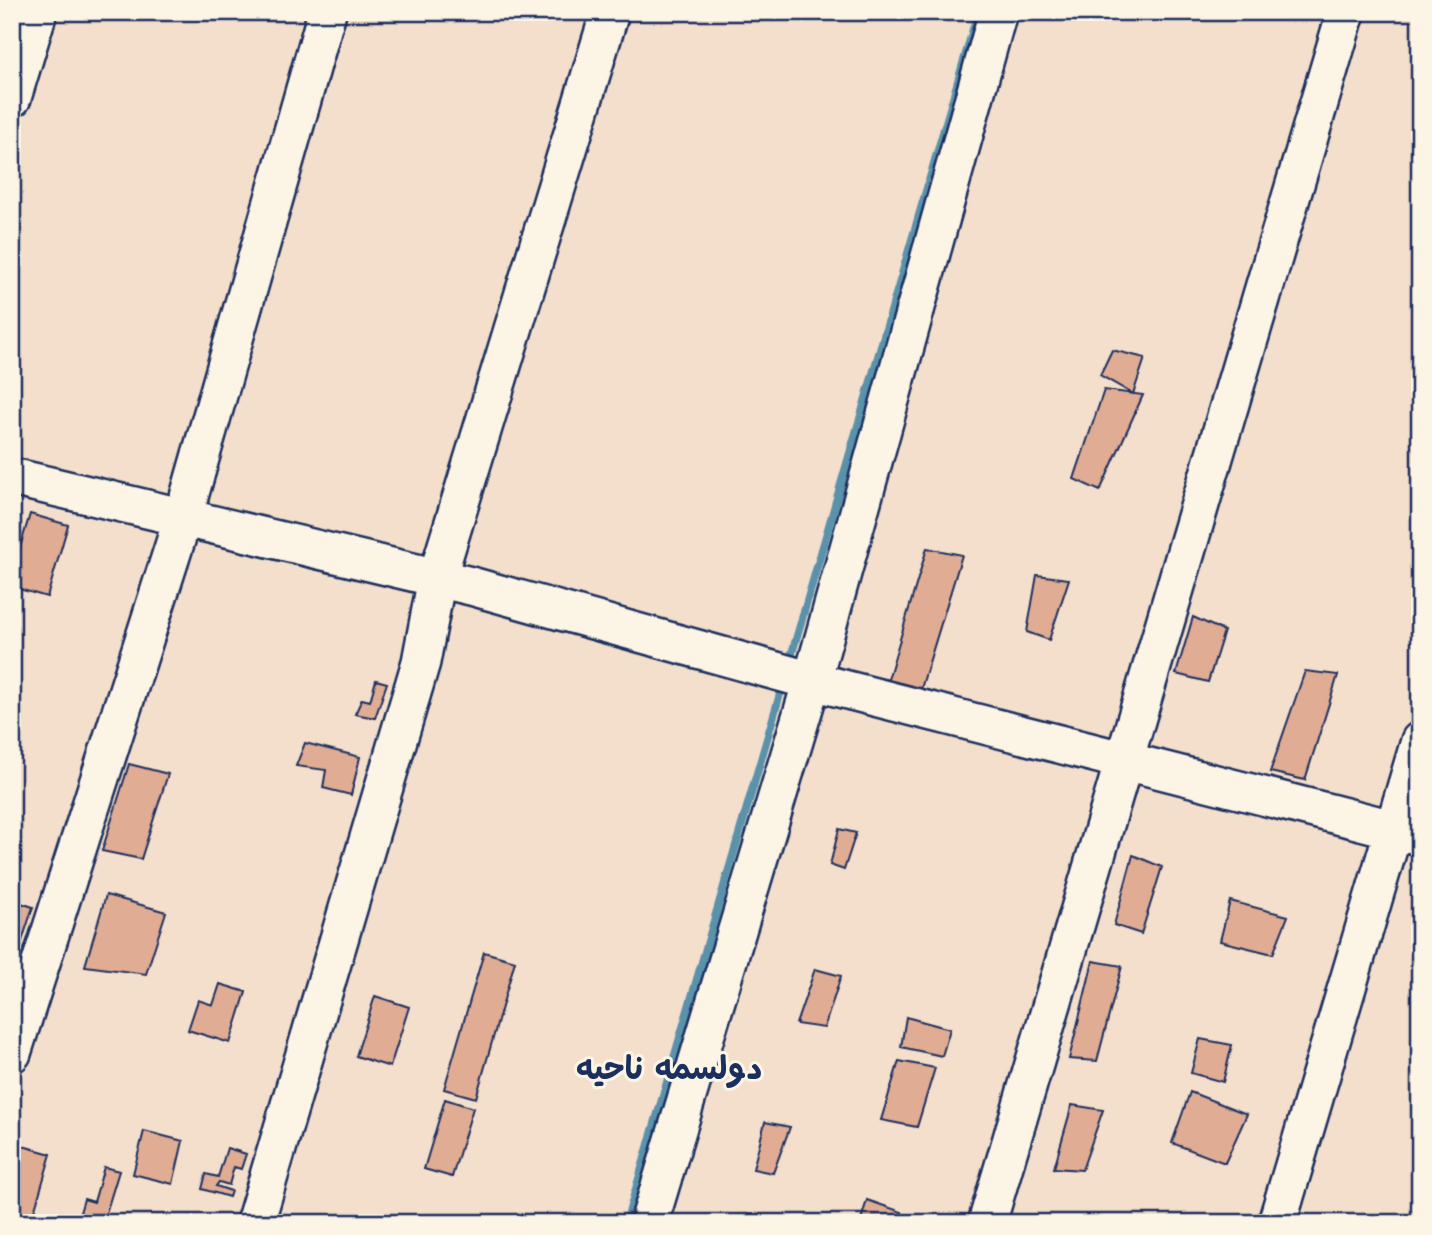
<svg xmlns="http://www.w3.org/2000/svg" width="1432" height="1235" font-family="Mali,'Playpen Sans Arabic',sans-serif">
<rect width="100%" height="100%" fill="#f4dfcc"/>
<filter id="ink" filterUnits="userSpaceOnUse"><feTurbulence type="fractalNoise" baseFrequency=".0143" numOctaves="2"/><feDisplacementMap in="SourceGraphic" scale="14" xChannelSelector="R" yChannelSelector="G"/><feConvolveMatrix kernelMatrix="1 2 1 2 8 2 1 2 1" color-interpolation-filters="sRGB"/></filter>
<g filter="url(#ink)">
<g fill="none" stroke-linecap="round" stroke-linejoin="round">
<path stroke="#5a92ab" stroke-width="8" d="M792,653L978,12
M626,1223L780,694"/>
</g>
<path fill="#e0ac93" stroke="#1b2f5e" stroke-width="2" d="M1112,350L1145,358L1133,394L1100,375Z
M1104,390L1143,395L1100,491L1074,479Z
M30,514L68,525L47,597L12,587V574Z
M927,548L962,555L920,692L887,683Z
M1037,575L1069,579L1049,640L1027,632Z
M1193,617L1224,631L1208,682L1176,674Z
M1305,671L1338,675L1305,780L1270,772Z
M376,680L387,683L375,718L355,714L362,699L370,701Z
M305,743L360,757L351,795L323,788L326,770L296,766Z
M129,764L168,774L141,859L102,851Z
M839,829L856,833L844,870L830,865Z
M1133,855L1162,867L1141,934L1114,925Z
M106,895L166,912L146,974L85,966Z
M1230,901L1288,916L1273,954L1220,941Z
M21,903L33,907L19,950L12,948V930Z
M484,952L515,961L476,1098L444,1089Z
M1093,961L1122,966L1097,1061L1069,1059Z
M815,969L841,976L824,1028L796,1024Z
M220,984L246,992L230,1043L188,1030L198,1000L213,1005Z
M375,996L409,1007L390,1067L356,1056Z
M906,1017L950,1029L942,1056L901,1047Z
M1200,1039L1232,1045L1223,1082L1191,1073Z
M899,1061L935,1068L917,1127L881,1120Z
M1190,1092L1247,1114L1225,1163L1172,1143Z
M445,1099L473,1108L452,1177L424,1169Z
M1072,1105L1103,1110L1082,1170L1054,1168Z
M765,1122L790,1127L773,1173L753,1169Z
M144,1131L183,1141L173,1184L133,1174Z
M12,1143L51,1154L31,1222L12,1217Z
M227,1148L246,1154L241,1169L234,1167L229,1185L219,1182L216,1186L231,1191L229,1197L202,1189L206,1174L218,1177Z
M104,1167L119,1171L103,1223H77L84,1199L94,1202Z
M867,1200L902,1212L898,1223H860Z"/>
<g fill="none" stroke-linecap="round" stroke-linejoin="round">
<g stroke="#1b2f5e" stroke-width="42">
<path id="minor" d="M12,98L38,12
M12,477L471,586L812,681L1420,836
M12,1053L183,518L327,12
M255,1223L421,662L437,578L610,12
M649,1223L812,681L998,12
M987,1223L1346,12
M1277,1223L1420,741"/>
</g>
<use href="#minor" stroke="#fcf5e5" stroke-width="37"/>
</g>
</g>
<g text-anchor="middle" stroke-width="6" stroke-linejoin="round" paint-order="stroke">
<g font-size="32" font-weight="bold" fill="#1b2f5e" stroke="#fcf5e5">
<text x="669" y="1079">دولسمه ناحیه</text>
</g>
</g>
<rect width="1432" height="1235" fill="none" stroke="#fcf5e5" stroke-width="42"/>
<rect x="21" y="21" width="1390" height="1193" fill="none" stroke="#1b2f5e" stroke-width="2.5" filter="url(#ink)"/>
</svg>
